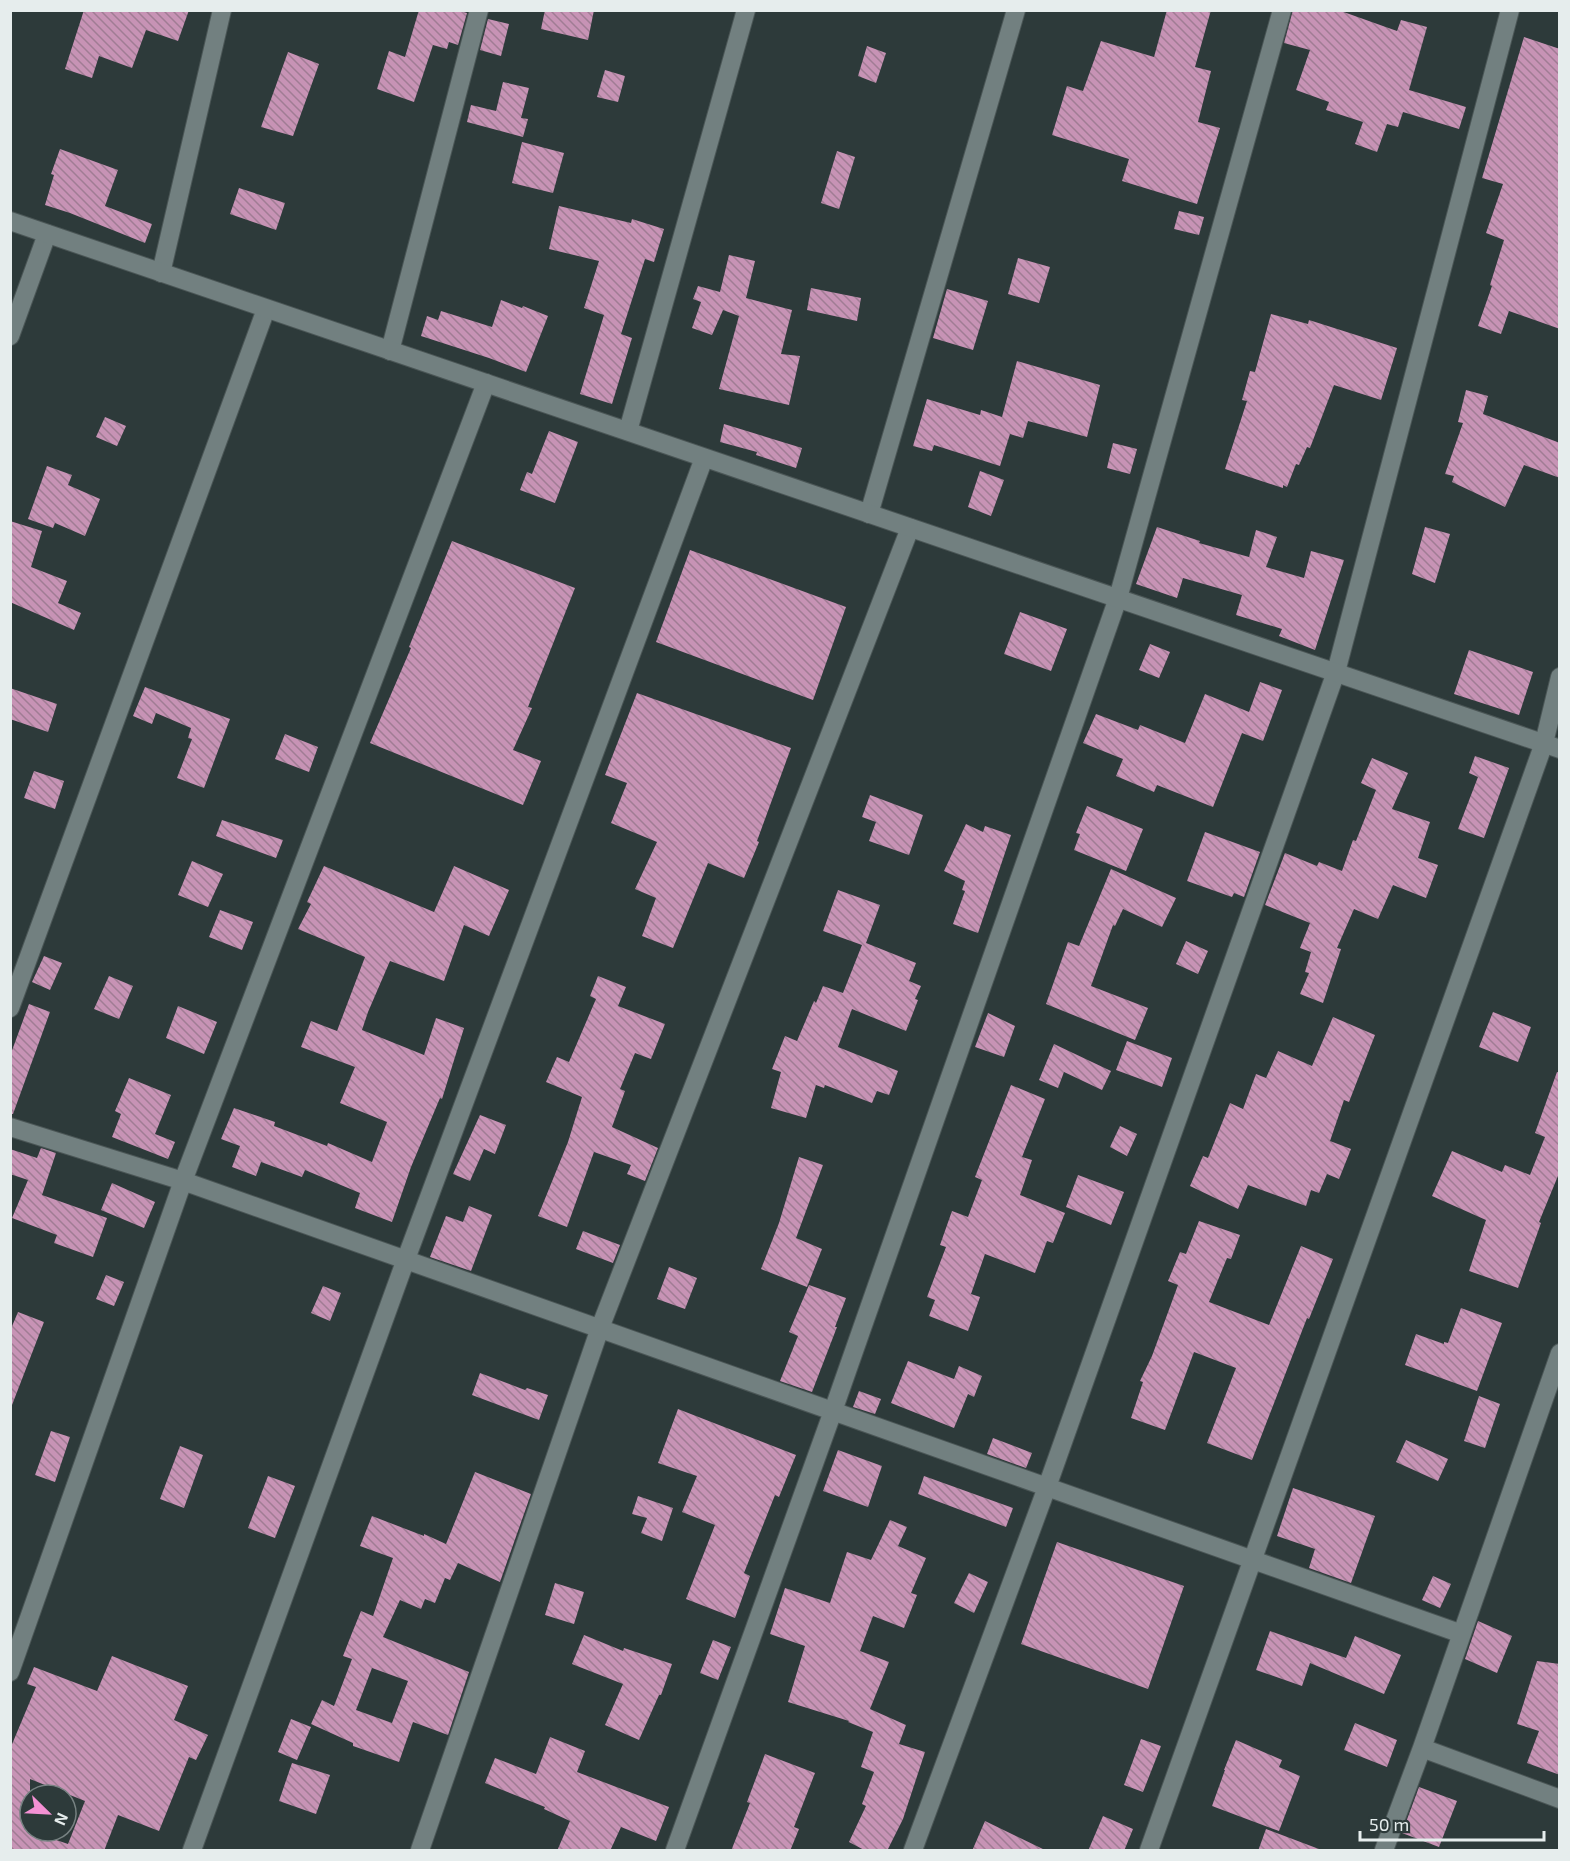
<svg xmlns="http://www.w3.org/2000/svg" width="1570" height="1861" font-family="'Exo 2',sans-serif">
<defs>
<pattern id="building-back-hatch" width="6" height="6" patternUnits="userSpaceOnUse" patternTransform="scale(1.5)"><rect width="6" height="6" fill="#c793b5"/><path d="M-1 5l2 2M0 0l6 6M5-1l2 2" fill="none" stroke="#a07c94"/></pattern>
</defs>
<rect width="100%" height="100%" fill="#2d3a3a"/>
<path fill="url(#building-back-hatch)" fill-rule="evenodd" d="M84,10H189L178,41L146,30L132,68L99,56L92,78L65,69Z
M419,10H456L467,13L458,45L449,42L447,49L433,45L414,102L377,89L389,51L405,57Z
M545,10H594L588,40L541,29Z
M1167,10H1211L1195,67L1211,71L1198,122L1220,128L1197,204L1122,181L1129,159L1052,135L1067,86L1083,91L1101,41L1154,57Z
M1293,10H1338L1397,31L1401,20L1427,27L1409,90L1466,107L1459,129L1403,112L1398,127L1387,124L1377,152L1355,144L1363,122L1326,110L1329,102L1296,90L1310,50L1284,43Z
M488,19L509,24L501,56L480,50Z
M1524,37L1560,49V329L1509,311L1501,334L1478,326L1492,286L1490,285L1504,240L1486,233L1503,184L1482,178Z
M867,46L886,53L876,83L858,76Z
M288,52L319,64L293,136L261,127Z
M605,70L625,76L618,102L597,97Z
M503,82L529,88L521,118L528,119L523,137L467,122L471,105L496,111Z
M522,142L564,153L553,193L512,183Z
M60,149L118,170L105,206L152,224L145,243L70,213L45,205L54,175L51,174Z
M837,151L855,157L839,209L821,203Z
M239,188L285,203L276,230L230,214Z
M559,206L631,223L632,219L664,229L654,262L645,259L621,334L632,338L612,404L580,394L604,315L584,308L599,261L549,249Z
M1179,211L1204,217L1199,235L1174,229Z
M729,255L755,261L746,298L792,310L781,354L800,356L789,405L719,389L739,316L723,310L712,335L692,328L701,302L693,299L698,286L720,292Z
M1018,258L1050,267L1039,303L1008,294Z
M811,288L861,298L857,321L807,310Z
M947,289L988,301L973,350L933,338Z
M501,300L522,308L523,306L548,316L526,372L489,358L421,336L427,316L438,320L441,311L492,327Z
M1271,314L1308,324L1309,320L1397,348L1381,400L1334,385L1310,448L1307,447L1299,465L1296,464L1287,487L1283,485V488L1225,469L1247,401L1242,400L1250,371L1255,372Z
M1017,361L1100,385L1087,437L1028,421L1023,438L1010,434L1000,466L934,445L932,451L913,446L927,399L980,415L981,410L1002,417Z
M1466,390L1488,396L1483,414L1560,443V478L1524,465L1505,507L1452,482L1454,476L1445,474L1463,423L1458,422Z
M105,417L126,426L117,446L96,437Z
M724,424L802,448L796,468L756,455L757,452L720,442Z
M549,431L578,442L555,503L520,490L527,472L532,474Z
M1113,443L1137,449L1130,474L1107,468Z
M47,466L72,475L68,485L100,499L85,536L55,523L53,528L28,519Z
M980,471L1004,480L991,516L968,507Z
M10,521L42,531L31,567L67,581L58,603L81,613L74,630L10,602Z
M1157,527L1200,541L1199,543L1249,557L1256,530L1277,537L1266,567L1304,578L1311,551L1344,560L1315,650L1279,636L1282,629L1236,615L1242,595L1183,578L1177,598L1136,584Z
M1425,527L1450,534L1435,583L1412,574Z
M452,541L575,588L528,707L532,708L513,750L541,761L523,805L370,743L411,648L409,647Z
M690,550L846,607L813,700L656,642Z
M1020,612L1067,629L1051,671L1004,654Z
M1150,644L1170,652L1159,678L1139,670Z
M1469,650L1533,672L1519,715L1454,694Z
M1260,682L1282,690L1263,741L1242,733L1213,807L1157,785L1154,792L1116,776L1123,759L1083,743L1096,714L1138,730L1140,725L1185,743L1205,694L1249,712Z
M145,687L230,719L204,788L177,778L192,739L188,738L191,728L156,713L152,724L133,716Z
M10,688L57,704L48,732L10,719Z
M637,693L791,748L757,841L759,842L744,878L708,863L673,948L642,936L656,898L635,889L657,842L611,823L627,783L605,775Z
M285,734L318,747L309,772L275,759Z
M1475,756L1509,768L1484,838L1458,829L1478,777L1469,773Z
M1372,758L1408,773L1392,809L1430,822L1418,858L1438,865L1426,898L1393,885L1378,919L1354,909L1337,948L1341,949L1323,1003L1300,994L1309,973L1305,972L1311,952L1300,948L1310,923L1265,905L1285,853L1317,866L1319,862L1342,871L1353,840L1356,841L1376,790L1361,783Z
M34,771L64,781L55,809L24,798Z
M870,795L923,815L909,855L869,841L876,822L862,817Z
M1087,806L1143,829L1126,871L1074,850L1080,834L1076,833Z
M222,820L283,840L276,858L216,836Z
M966,824L983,832L985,826L1011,835L978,933L953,924L965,891L962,890L965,881L944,871Z
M1205,832L1260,852L1244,897L1234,893L1232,897L1187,881Z
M192,861L223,874L208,907L178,895Z
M324,866L434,912L454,866L509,890L489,936L464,925L444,981L390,961L368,1012L362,1030L424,1055L436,1018L464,1028L442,1099L440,1098L411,1167L392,1222L355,1208L360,1193L305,1170L302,1177L261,1162L256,1176L232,1167L240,1146L221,1139L234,1108L275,1122L274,1126L327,1146L328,1143L372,1162L387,1122L340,1103L355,1067L301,1047L311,1021L337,1031L365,957L298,929L311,904L307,902Z
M1111,869L1176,898L1162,927L1123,909L1115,926L1113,925L1091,986L1148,1008L1135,1040L1046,1004L1068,942L1079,946Z
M838,890L880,905L866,943L916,963L909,981L921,986L915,999L918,1000L906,1031L852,1009L838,1047L898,1071L889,1095L877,1091L872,1103L825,1085L824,1088L816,1085L806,1118L771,1108L781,1072L772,1069L785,1036L797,1041L814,1001L816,1003L823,986L843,993L862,945L823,931Z
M220,910L253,922L242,950L209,937Z
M1186,941L1208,951L1198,974L1176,964Z
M44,956L62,963L50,990L32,982Z
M109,976L133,986L119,1019L94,1009Z
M598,976L626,987L618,1006L665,1024L651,1059L635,1053L620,1089L625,1091L612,1127L658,1148L645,1181L627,1174L631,1165L594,1152L567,1227L538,1216L568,1142L582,1097L546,1082L557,1057L569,1062L596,999L590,996Z
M29,1004L50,1012L13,1114H10V1056Z
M178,1006L217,1022L204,1054L166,1038Z
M1493,1012L1531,1027L1518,1062L1479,1047Z
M988,1013L1015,1026L1004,1057L975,1047Z
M1333,1017L1375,1035L1349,1102L1344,1100L1330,1141L1351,1149L1339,1179L1327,1174L1319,1193L1311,1190L1306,1206L1248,1185L1238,1209L1190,1186L1203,1156L1208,1158L1230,1103L1243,1109L1256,1074L1266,1078L1278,1051L1312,1066Z
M1127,1041L1172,1058L1162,1087L1116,1070Z
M1054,1044L1111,1071L1102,1090L1064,1072L1058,1088L1039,1080Z
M1557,1072H1560V1171L1539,1222L1541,1223L1518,1288L1469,1271L1486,1220L1432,1196L1452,1151L1502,1172L1505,1165L1530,1175L1545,1137L1535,1133Z
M129,1078L171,1095L155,1134L175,1142L168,1159L112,1137L121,1114L115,1111Z
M1011,1085L1045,1099L1022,1157L1032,1160L1020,1195L1065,1213L1053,1243L1047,1241L1035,1273L985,1254L971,1294L980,1297L968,1331L929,1316L935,1300L927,1297L946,1247L940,1245L952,1211L968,1217L982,1180L975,1177Z
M480,1115L506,1125L495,1154L484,1149L470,1181L453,1174Z
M1120,1126L1137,1134L1127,1156L1110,1147Z
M41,1148L56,1153L42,1195L107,1218L93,1257L54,1243L57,1235L12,1218L28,1180L10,1174V1149L37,1158Z
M799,1157L823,1165L796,1238L822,1249L807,1287L761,1269L779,1223Z
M1078,1175L1124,1192L1111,1225L1066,1207Z
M112,1183L155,1202L144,1228L101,1210Z
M469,1206L492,1215L471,1271L430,1257L446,1216L463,1222Z
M1199,1221L1240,1235L1231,1259L1227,1258L1209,1302L1269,1325L1301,1246L1333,1259L1309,1319L1307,1318L1252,1460L1207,1443L1236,1368L1194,1352L1165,1430L1131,1418L1143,1382L1140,1381L1152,1356L1178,1285L1168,1281L1180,1252L1186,1254Z
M583,1231L620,1245L613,1263L576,1249Z
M669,1267L697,1278L685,1309L657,1299Z
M106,1275L124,1282L114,1306L96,1299Z
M809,1285L846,1298L835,1327H837L812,1392L780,1381L798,1336L789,1332Z
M323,1286L341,1293L330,1321L311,1313Z
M1461,1308L1502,1323L1477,1391L1405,1365L1416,1334L1444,1344V1342L1448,1343Z
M18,1312L44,1322L12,1405H10V1331Z
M908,1361L954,1379L959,1366L982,1376L974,1397L968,1394L954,1428L891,1403Z
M480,1373L525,1390L527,1388L548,1395L539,1420L472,1395Z
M859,1391L881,1399L875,1414L853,1407Z
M1479,1396L1500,1404L1485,1448L1464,1441Z
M678,1409L796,1455L779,1497L775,1495L744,1573L750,1576L735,1618L686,1599L715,1525L682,1512L697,1476L658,1463Z
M51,1431L70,1437L55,1482L35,1475Z
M993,1438L1032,1453L1026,1468L987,1454Z
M1406,1440L1448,1459L1438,1481L1396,1462Z
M180,1446L203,1455L184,1508L160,1499Z
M838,1450L882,1466L868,1507L823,1491Z
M475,1472L531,1494L500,1582L458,1563L450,1580L445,1578L435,1603L425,1599L421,1609L400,1600L383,1637L469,1672L448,1735L413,1722L399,1762L353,1746V1743L311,1724L322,1700L334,1706L352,1659L343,1656L352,1633L361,1611L373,1616L393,1558L360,1546L372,1516L424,1536V1534L446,1544ZM372,1668L408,1681L392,1723L356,1710Z
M268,1476L295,1486L275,1538L248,1528Z
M924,1476L1013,1508L1006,1527L918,1494Z
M1293,1488L1375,1516L1351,1583L1309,1568L1315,1549L1277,1536Z
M638,1496L673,1508L662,1541L641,1533L647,1518L632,1514Z
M890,1520L907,1527L898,1546L926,1558L911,1593L917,1595L904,1628L873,1616L860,1651L889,1662L870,1709L906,1725L899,1744L925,1752L903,1819L887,1851H866L849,1842L866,1806L862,1804L874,1772L861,1767L873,1732L848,1722L849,1721L788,1702L805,1646L770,1634L785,1588L830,1603L847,1552L871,1560Z
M1057,1542L1184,1586L1148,1689L1021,1644Z
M969,1573L988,1582L974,1613L954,1603Z
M1433,1576L1451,1584L1440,1608L1422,1600Z
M555,1583L584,1592L574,1624L545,1615Z
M1478,1621L1512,1636L1497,1673L1465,1659Z
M1270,1631L1346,1658L1355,1636L1401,1655L1384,1694L1310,1663L1302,1686L1256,1670Z
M584,1635L623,1651L624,1648L672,1664L661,1695H659L639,1740L605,1725L623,1684L572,1664Z
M713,1640L731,1647L718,1680L700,1673Z
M112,1656L188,1686L174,1720L208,1735L196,1760L189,1757L159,1831L118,1815L104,1851H10V1749L36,1687L27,1684L34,1667L97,1691ZM30,1779L85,1801L68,1844L24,1829L30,1811Z
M1537,1661L1560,1664V1775L1527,1763L1539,1731L1517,1724Z
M291,1719L311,1727L297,1760L278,1752Z
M1355,1723L1397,1740L1387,1767L1344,1750Z
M550,1737L585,1751L577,1772L669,1807L656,1841L621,1827L610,1851H557L570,1821L544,1809L545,1807L485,1783L495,1758L536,1774Z
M1141,1739L1161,1746L1143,1792L1124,1785Z
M1236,1740L1282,1760L1279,1767L1300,1776L1279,1831L1212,1806L1225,1770H1224Z
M765,1754L815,1773L794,1827L799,1829L790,1851H731L750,1803L747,1802Z
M292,1763L330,1775L316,1814L279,1801Z
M1419,1787L1457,1801L1439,1847L1402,1833Z
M1103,1816L1133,1829L1124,1851H1088Z
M985,1821L1047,1851H972Z
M1266,1829L1319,1849L1318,1851H1258Z"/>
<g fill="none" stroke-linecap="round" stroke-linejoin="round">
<g stroke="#4b5656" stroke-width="20">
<path id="minor" d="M161,273L222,10
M10,336L47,234
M390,351L479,10
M628,431L746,10
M869,514L1016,10
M10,1008L266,309
M10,1127L183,1181L1462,1634
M10,1672L183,1181L486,383
M1422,1748L1560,1799
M192,1850L406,1259L704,458
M420,1850L600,1328L910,528
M675,1850L833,1411L1118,598L1282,10
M913,1850L1047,1487L1336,672L1510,10
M1149,1850L1544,743L1560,677
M1384,1850L1422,1748L1560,1353"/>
</g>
<g stroke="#4b5656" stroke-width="20">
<path id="tertiary" d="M10,221L1560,749"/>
</g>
<use href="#minor" stroke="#728080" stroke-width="18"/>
<use href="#tertiary" stroke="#728080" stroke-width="18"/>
</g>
<rect width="1570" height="1861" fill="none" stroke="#e6eded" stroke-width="24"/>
<g transform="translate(48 1813) rotate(114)"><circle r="28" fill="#2d3a3a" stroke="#778282" stroke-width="1.5"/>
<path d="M0-4.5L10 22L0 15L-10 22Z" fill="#f491d4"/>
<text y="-9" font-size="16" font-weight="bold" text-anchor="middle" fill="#e6eded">N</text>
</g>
<path d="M1360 1831v9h184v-9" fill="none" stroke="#e6eded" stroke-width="3"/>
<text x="1369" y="1831" font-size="18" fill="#e6eded" stroke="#2d3a3a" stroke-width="4.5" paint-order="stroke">50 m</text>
</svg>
